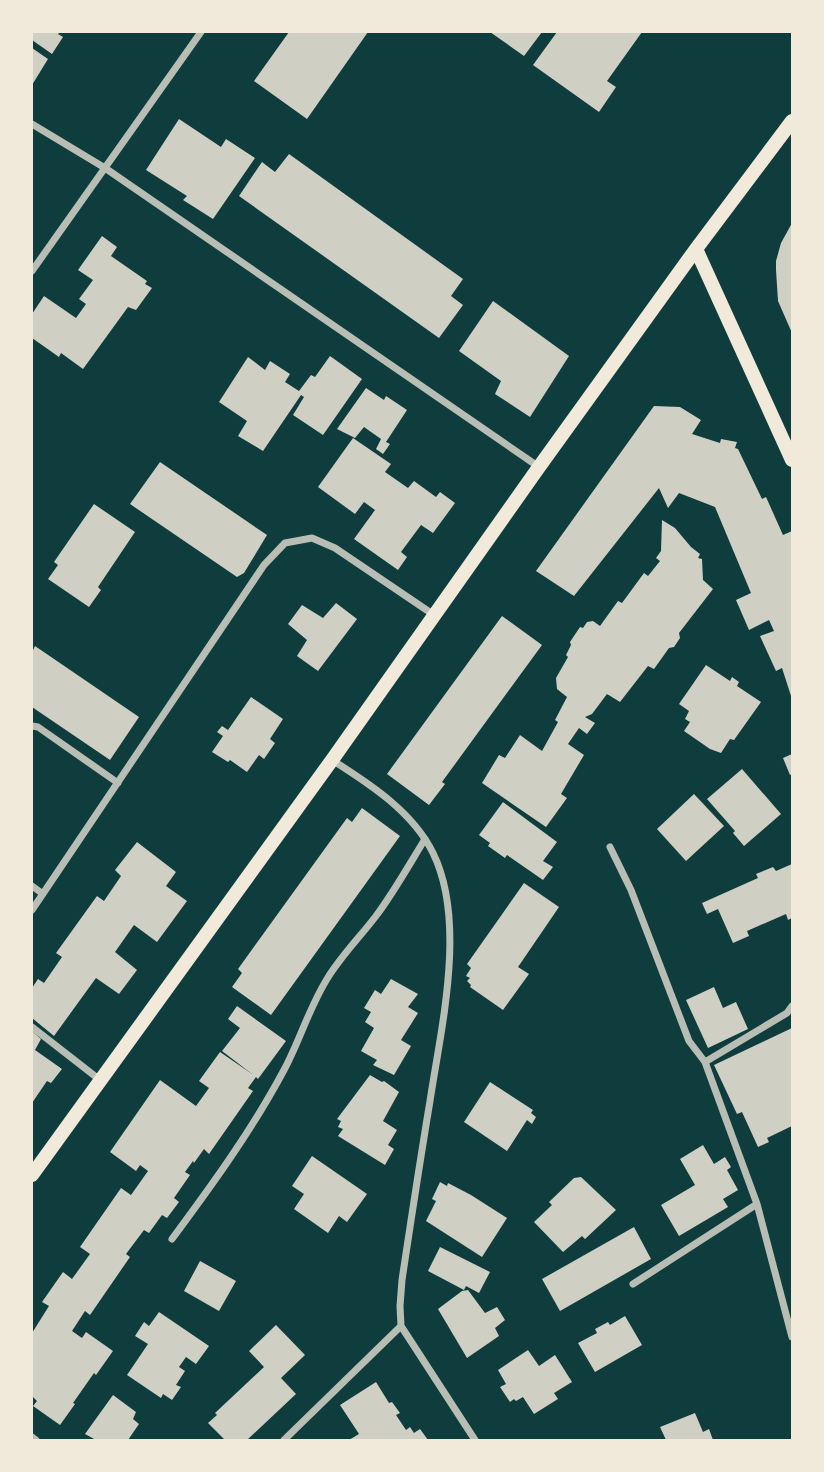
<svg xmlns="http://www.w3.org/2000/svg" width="824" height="1472" font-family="Quicksand,sans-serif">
<rect width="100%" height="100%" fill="#0f3d3e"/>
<path fill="#cfcfc3" d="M32,32H60L58,34L63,37L52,54L32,40Z
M289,32H368L307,119L254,81Z
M490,32H542L524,56Z
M557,32H642L607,81L616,87L599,112L533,65Z
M32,48L48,59L32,85Z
M179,119L221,147L226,139L255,158L213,219L183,200L187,196L146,170Z
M289,154L463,279L451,296L463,305L439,338L239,196L262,162L275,172Z
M792,223V333L778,301L776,270V261L781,243Z
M102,236L117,247L111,256L147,281L145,284L152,288L136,310L128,307L83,369L61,353L59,357L32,338V314L44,296L76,318L86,304L79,299L93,280L78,270Z
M493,301L569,356L530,417L495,394L501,381L459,351Z
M330,356L362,379L323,435L293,415L304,397L301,395L263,451L238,436L247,421L219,402L248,357L265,370L270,361L290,374L285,382L299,391L311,375L315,377Z
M366,388L384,400L386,396L407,410L386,442L390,444L383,454L376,449L381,439L364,427L355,438L337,429Z
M654,406L680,407L701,420L692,434L720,443L721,439L737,442L735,448L738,449L762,499L766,497L783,535L792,531V699L782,668L776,671L760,636L774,631L769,620L749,630L736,600L751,593L715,507L679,493L668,508L659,488L574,596L536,571Z
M353,438L391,464L385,472L408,488L414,481L436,497L440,492L455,503L433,533L421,525L401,552L407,557L398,570L354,539L375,510L364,502L355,514L318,487Z
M160,462L267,535L244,573L237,577L130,504Z
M94,504L135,532L98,587L101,590L89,607L48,579L58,565L54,562Z
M662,520L675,528L691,547L700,554L698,558L702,559L703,580L713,589L679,633L680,638L674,647L669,648L654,669L648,666L620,702L607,694L592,714L585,717L595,723L587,734L579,728L568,744L584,755L561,794L567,798L546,827L482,783L499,755L505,758L520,735L542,751L558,722L555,720L567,697L557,689L556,678L568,657L566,655L571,645L570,642L580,627L583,628L587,622L593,621L600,626L618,601L622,603L644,573L648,576L660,561L656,558L661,551Z
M336,603L357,619L318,671L297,656L307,640L288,624L302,605L323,618Z
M502,616L542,645L442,782L445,784L429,805L387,774Z
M35,646L139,717L110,760L32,707V652Z
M706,665L730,681L732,677L739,682L737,686L761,702L734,740L730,739L721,753L710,749L684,731L690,722L685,719L689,711L679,704Z
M251,697L283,719L270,739L275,743L264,759L259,755L247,772L230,760L228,762L212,752L223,736L217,732L222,726L228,730Z
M792,754V774L790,775L783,758Z
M742,769L781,814L744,846L733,833L735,831L707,799Z
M694,794L724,826L686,861L657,829Z
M503,802L557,842L543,861L553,867L543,880L507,855L505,858L488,846L490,843L479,835Z
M362,808L400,836L271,1015L232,987L242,973L238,969L347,818L352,822Z
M137,842L176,872L166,886L187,901L157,942L134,925L115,952L137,970L119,994L96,978L54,1036L32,1018V988L38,979L44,983L62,957L56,953L97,896L104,901L121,876L115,870Z
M792,864V918L788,920L786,914L747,931L749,936L733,943L718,909L707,914L702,903L758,878L756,874L773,867L776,871Z
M524,883L559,907L518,967L529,974L503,1010L470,987L471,985L467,981L470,978L466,976L471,968L467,964Z
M391,979L418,994L408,1007L418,1013L401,1040L411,1046L394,1075L373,1065L377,1060L361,1051L374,1028L365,1022L371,1012L364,1008L375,990L381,994Z
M714,987L723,1008L736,1002L748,1029L708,1048L686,1000Z
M237,1006L286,1041L258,1079L256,1077L248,1088L253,1091L209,1154L204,1149L194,1163L193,1161L185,1172L190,1175L174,1198L179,1202L167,1218L162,1215L149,1233L144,1230L126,1254L130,1257L90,1315L85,1311L72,1331L82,1338L86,1332L113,1351L96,1375L94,1373L73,1403L75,1404L60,1425L33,1406L37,1401L32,1396V1333L49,1306L42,1302L63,1272L72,1279L90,1254L80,1247L121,1188L131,1195L148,1171L140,1165L136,1171L110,1152L160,1080L196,1106L209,1088L199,1081L220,1052L252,1074L222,1051L240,1028L228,1019Z
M792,1028V1095L791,1096L792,1099V1126L767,1138L769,1142L758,1147L742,1112L737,1114L714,1065Z
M32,1031L41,1039L35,1050L62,1069L51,1083L47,1081L32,1103Z
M370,1075L382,1082L384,1081L399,1092L383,1121L397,1130L388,1145L394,1149L385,1165L338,1136L343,1129L338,1127L341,1121L337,1119Z
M490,1082L533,1110L531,1113L536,1117L532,1124L527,1120L507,1151L464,1122Z
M703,1145L714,1164L725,1157L731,1167L727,1170L738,1190L723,1199L728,1207L679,1236L661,1205L695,1185L680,1159Z
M312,1156L367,1194L347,1222L339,1216L328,1233L294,1209L304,1194L292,1186Z
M581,1177L616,1210L585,1239L582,1236L563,1252L534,1222L552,1205L549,1202L574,1178Z
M440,1182L447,1186L448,1183L471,1195L507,1218L482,1257L426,1221L436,1201L432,1199Z
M634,1227L651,1259L560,1311L542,1279Z
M440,1247L490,1272L479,1293L466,1286L464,1290L428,1271Z
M200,1261L236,1281L219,1311L184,1291Z
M468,1290L485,1313L497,1307L505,1320L495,1328L499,1336L467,1358L438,1309L462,1291Z
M159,1312L209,1346L196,1364L186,1357L179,1367L185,1371L176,1385L181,1387L172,1400L163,1394L161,1398L127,1375L148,1344L135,1336L144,1322L149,1326Z
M625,1316L642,1345L595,1372L578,1343L597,1333L595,1329L608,1322L610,1325Z
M276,1325L305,1355L281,1378L296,1394L247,1440H225L208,1423L217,1415L215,1413L264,1367L249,1351Z
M528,1350L539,1366L555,1355L572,1382L554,1393L558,1399L534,1414L523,1397L516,1401L514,1399L510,1402L500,1387L506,1384L498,1370Z
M376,1382L389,1403L392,1402L400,1413L396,1415L406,1430L410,1427L414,1433L420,1429L428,1440H349L359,1434L340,1405Z
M113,1395L136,1412L133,1419L139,1424L128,1440H96L85,1434Z
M695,1413L703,1432L709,1429L713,1440H666L660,1427Z"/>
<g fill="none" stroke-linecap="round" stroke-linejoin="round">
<path stroke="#b8beb3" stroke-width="7" d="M32,124L105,168L539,467
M32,271L201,32
M32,726L38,727L118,783
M332,760C370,784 413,812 433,853C467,922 441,1028 430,1101C420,1161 411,1220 402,1280L400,1306L401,1326L475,1440
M610,847L631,890L689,1041L705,1062L787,1013L792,1006
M32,886L43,894
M32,910L264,565L285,543L312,538L335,548L434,615
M32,1027L100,1080
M757,1204L792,1337
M172,1239C212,1185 252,1130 284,1070C300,1040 309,1008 327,979C341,956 360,937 376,916C394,892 409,865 425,839
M633,1284L757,1204L705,1062
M32,1437L36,1440
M284,1440L401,1326"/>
<path stroke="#f1e9da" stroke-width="14" d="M696,249L792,460
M32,1175L332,760L539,467L696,249L792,121"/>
</g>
<rect width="824" height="1472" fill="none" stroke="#f1e9da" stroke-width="66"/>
</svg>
